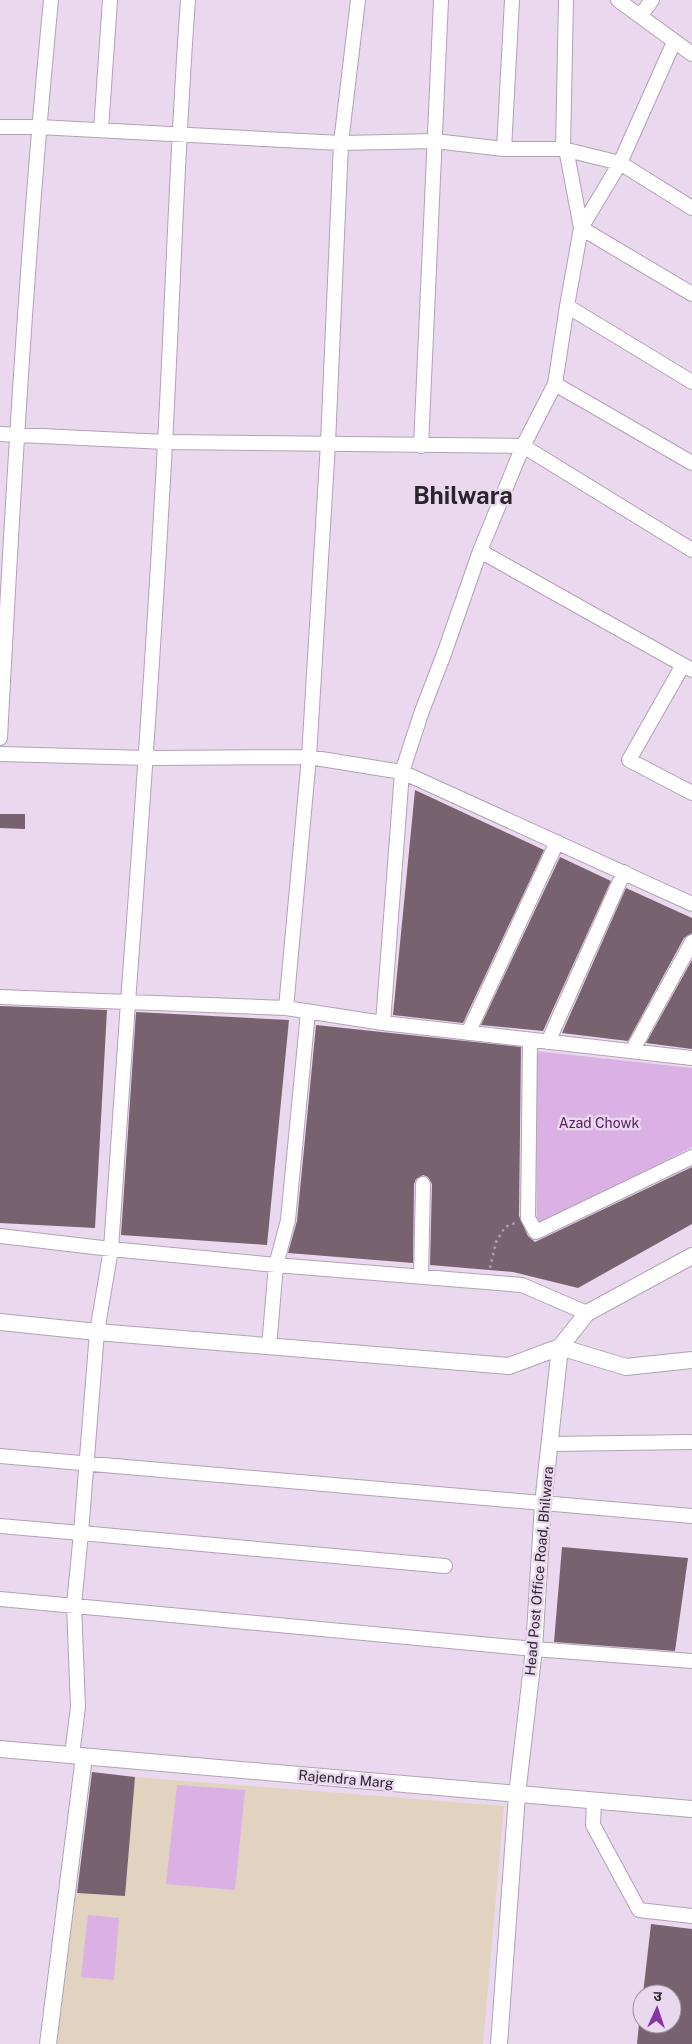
<svg xmlns="http://www.w3.org/2000/svg" width="692" height="2044" font-family="'Public Sans','Noto Sans Devanagari',sans-serif">
<rect width="100%" height="100%" fill="#ead8ee"/>
<path fill="#e1d3c0" d="M135,1777L504,1806L483,2044H48L57,1893L125,1895Z"/>
<path fill="#dbb0e4" d="M535,1051L692,1068V1147L537,1226Z
M177,1785L245,1790L235,1890L166,1884Z
M88,1915L119,1918L114,1980L81,1977Z"/>
<path fill="#796270" d="M415,790L544,850L463,1023L393,1015Z
M0,814H25V829L0,828Z
M560,857L611,881L543,1031L481,1025Z
M626,888L692,918V933L684,938L628,1041L562,1033Z
M692,960V1049L646,1043Z
M0,1006L107,1010L95,1228L0,1223Z
M136,1012L289,1020L267,1245L121,1235Z
M316,1025L521,1047L519,1216L528,1236L535,1242L692,1167V1224L578,1288L513,1272L430,1265L432,1184L428,1177L423,1175L416,1179L414,1184L413,1263L288,1253L297,1221Z
M562,1547L688,1558L675,1651L554,1642Z
M92,1772L135,1777L125,1896L77,1893Z
M651,1924L692,1929V2044H637L639,2024H672V1994H643Z"/>
<g fill="none" stroke-linecap="round" stroke-linejoin="round">
<g stroke="#b2a1b6" stroke-width="16">
<path id="minor" d="M188,0C177,148 173,295 165,443C155,630 142,816 128,1002L286,1008L309,757L328,443L341,143L358,0
M566,0L563,149L567,154L581,228L692,294
M618,0L692,54
M640,16L652,0
M0,127H39L341,143L435,141L504,149H563L620,163L674,42
M101,130L110,0
M504,149L512,0
M692,208L620,163L581,228L567,306L692,382
M555,384L692,463
M0,434L165,442L523,446L692,550
M421,446L441,0
M480,551L692,670
M683,665L629,760L692,793
M0,738C13,492 27,246 51,0
M0,754L147,758L309,757L402,772L692,904
M0,997L128,1002L111,1249L97,1332L81,1533L445,1566
M286,1008L383,1023L402,772L422,711L444,654L480,551L523,446L555,384L567,306
M383,1023L692,1058
M468,1033L557,842
M530,1040L528,1218L536,1232L692,1157
M548,1042L624,872
M632,1051L692,942
M0,1236L111,1249L276,1265L522,1285L587,1313
M421,1277L423,1184
M269,1347L276,1265L288,1220L308,1012
M550,1444L692,1442
M0,1456L692,1516
M0,1526L81,1533L74,1605L78,1707L72,1755
M0,1599L534,1649L692,1661
M594,1801L593,1825L639,1910L692,1916"/>
</g>
<g stroke="#b2a1b6" stroke-width="18">
<path id="tertiary" d="M0,1322L97,1332L509,1366L560,1347L587,1313L692,1256
M560,1347L626,1367L692,1360
M0,1749L692,1809
M48,2044L84,1756
M499,2044L517,1795L534,1649L543,1504L560,1347"/>
</g>
<path stroke="#ad9eb0" stroke-width="2.5" stroke-dasharray="2.5 4" stroke-linecap="butt" d="M490,1268L496,1242L505,1227L515,1223"/>
<use href="#minor" stroke="#fff" stroke-width="14"/>
<use href="#tertiary" stroke="#fff" stroke-width="16"/>
</g>
<g text-anchor="middle" stroke-width="5" stroke-linejoin="round" paint-order="stroke">
<g font-size="14" fill="#572063" stroke="#ead8ee">
<text x="599" y="1128">Azad Chowk</text>
</g>
<g font-size="14" fill="#2b242c" stroke="#ead8ee">
<text transform="translate(539 1571) rotate(-85)" y="5">Head Post Office Road, Bhilwara</text>
<text transform="translate(346 1779) rotate(5)" y="5">Rajendra Marg</text>
</g>
<g font-size="24" font-weight="bold" fill="#2b242c" stroke="#ead8ee">
<text x="463" y="504">Bhilwara</text>
</g>
</g>
<g transform="translate(657 2009) rotate(3)"><circle r="24" fill="#ead8ee" stroke="#9e90a0"/>
<path d="M0-4L9 19L0 12L-9 19Z" fill="#8834a3"/>
<text y="-8" font-size="14" font-weight="bold" text-anchor="middle" fill="#2b242c">उ</text>
</g>
</svg>
